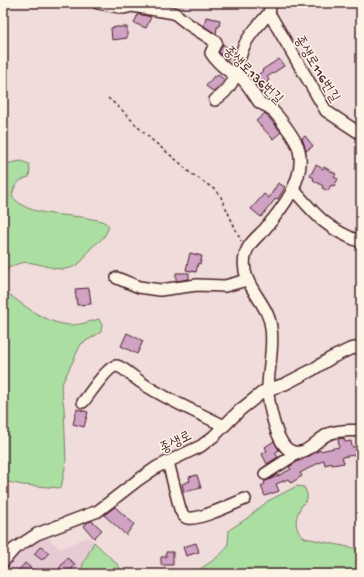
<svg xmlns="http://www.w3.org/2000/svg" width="364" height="577" font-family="'Gochi Hand','Poor Story',sans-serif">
<rect width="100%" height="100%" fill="#efdcdb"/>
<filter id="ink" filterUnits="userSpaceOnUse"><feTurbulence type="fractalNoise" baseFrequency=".025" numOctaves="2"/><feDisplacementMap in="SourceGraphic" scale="8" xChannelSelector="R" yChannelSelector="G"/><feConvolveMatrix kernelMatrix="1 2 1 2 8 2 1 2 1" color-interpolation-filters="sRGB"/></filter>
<g filter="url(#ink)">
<path fill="#e6cbd4" d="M45,535L60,549L88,537L94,542L83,564L81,570L78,574H12L3,570V563L5,560Z"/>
<path fill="#abdfa2" stroke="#7a7f66" d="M21,161L29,164L30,170L29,177C18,180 14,185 12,196C28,218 68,213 92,219C99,220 104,221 109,226C104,241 99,240 90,249C86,253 85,259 81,262C55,284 31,245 3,273V167L10,163Z
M3,289C22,305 46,324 71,325C81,325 90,321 99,319L102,325L101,332L81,344L61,386L64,408L66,462L61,488L23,485L3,481Z
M297,486L304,487C306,491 308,495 307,499C306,502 302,504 301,507C294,518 294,531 305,538L353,548L361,549V574H192C201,568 227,554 228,543C229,539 228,535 229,530L246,519L268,501Z
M94,542L118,565L124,574H80L83,564Z"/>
<path fill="#d0a3c4" stroke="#4a1f2b" d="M138,14L151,17L146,28L134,23Z
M206,17L220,20L219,27H217L216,34L204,26Z
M117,27H127V38L112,40L111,28Z
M223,44L233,52L227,61L219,52Z
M279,59L284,66L267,77L269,80L267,82L272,89L263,96L252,79L263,71L262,70Z
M218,75L225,80L214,92L206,86L214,76L216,77Z
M265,113L281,132L273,139L256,121Z
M305,136L313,146L306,151L302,138Z
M316,165L323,169L324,167L336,174L334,177L338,179L334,186L331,185L328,191L322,188L323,186L313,180L314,178L310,176Z
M278,183L285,187L278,199L276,198L261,217L251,209L264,194L269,198Z
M190,253L202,256L200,264L198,263L196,272L186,270Z
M176,273H189V279L176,281Z
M89,288L91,304L77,305L75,289Z
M127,333L143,341L137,354L121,346Z
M77,409L88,412L84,427L73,424Z
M344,438L345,442L351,441L352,447L358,446L360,454L342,457L344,463L332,465V463L325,465L324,460L300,473L302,476L291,483L288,479L276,484L279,491L265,496L261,486L265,484L264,482L282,474L291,469L289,467L300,460V461L320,450V451L339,447L338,439Z
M274,441L279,450L275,453L278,457L267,464L262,454L267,451L265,447Z
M197,475L201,488L184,492L182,484L190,481L189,477Z
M115,507L134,524L126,535L104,515Z
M92,521L102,530L94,538L84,526L88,522Z
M196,543L199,552L186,556L183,547Z
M41,546L49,553L42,560L34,554Z
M166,552H173V565H161V557H166Z
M67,558L75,564L68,574H55Z
M25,563L33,570L29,574H22L18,571Z"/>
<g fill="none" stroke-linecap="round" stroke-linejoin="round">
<g stroke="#4a1f2b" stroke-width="14">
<path id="minor" d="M98,3L124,8L132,6L174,13L188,24L216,42L211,53C216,61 223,67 230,72C234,74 238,75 241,78C249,85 253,94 259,102C262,105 266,105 270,108C277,114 297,140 299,150C306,179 282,209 264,230C256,238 247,245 245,256C239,285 269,302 271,328C274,348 268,369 268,389C268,403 276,442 289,450C306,460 317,437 331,433C340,430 352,431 361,430
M271,3L269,13L326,111L361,134
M215,100C239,84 234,69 244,46C249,34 260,24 269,13
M293,189C316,215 326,229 361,242
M117,278L139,287L160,290L197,285L225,286L247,280
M83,402C89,395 107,367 116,366C122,366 136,379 142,383C167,400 197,412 224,426
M168,462L180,509L183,515C184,516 187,518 188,518C200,520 233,504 245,499
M265,474L299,452
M3,562L14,549L37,534L98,511L138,480L157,467L201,446L214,436L240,410L264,391L285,384L312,370L331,358L350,349L361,347"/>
</g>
<path stroke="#4a1f2b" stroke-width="1.5" stroke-dasharray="3 3" stroke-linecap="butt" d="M108,98L123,111L138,127L152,140L180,163L189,172L214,189L220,195L241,241"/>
<use href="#minor" stroke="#fcf5e5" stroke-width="11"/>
</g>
</g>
<g text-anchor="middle" stroke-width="3" stroke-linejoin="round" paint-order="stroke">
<g font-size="14" fill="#4a1f2b" stroke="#fcf5e5">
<text transform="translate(318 68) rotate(59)" y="5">종생로116번길</text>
<text transform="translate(254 74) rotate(44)" y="5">종생로136번길</text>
<text transform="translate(175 441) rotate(-27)" y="5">종생로</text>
</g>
</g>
<rect width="364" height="577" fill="none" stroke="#fcf5e5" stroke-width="16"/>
<rect x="8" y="8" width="348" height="561" fill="none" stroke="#4a1f2b" stroke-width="1.5" filter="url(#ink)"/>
</svg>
